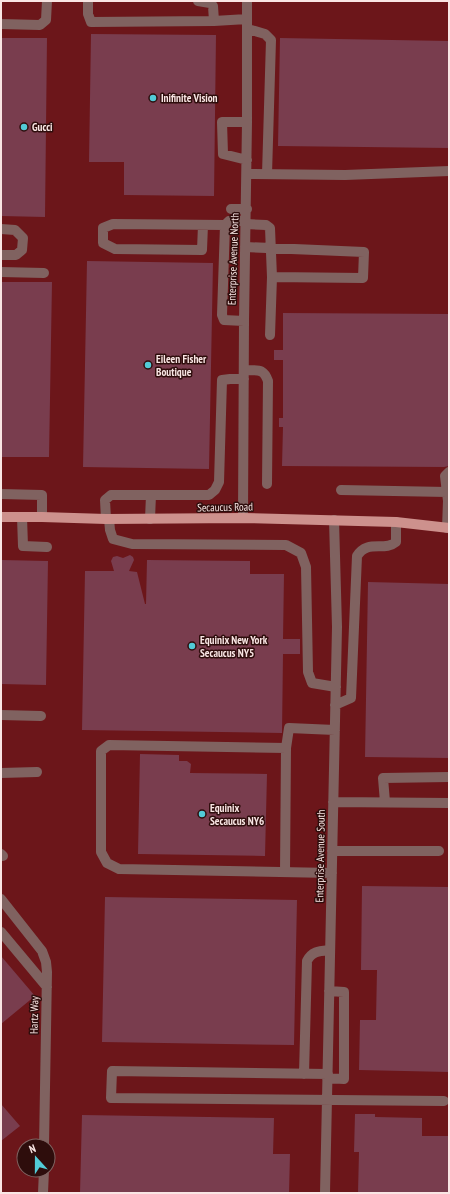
<svg xmlns="http://www.w3.org/2000/svg" width="450" height="1194" font-family="'PT Sans Narrow',sans-serif">
<rect width="100%" height="100%" fill="#5d1014"/>
<path fill="#6c161a" fill-rule="evenodd" d="M1,1H449V1193H1ZM24,1146H48V1170H24Z"/>
<path fill="#793d4e" d="M91,34L216,35L214,196L124,195V162H89Z
M1,38H47L45,217L1,216Z
M280,38L449,41V148L278,146Z
M87,261L213,263L209,469L83,467Z
M1,282H52L49,457H1Z
M283,313L449,314V466L444,467L282,466L283,427H279V418H283V360H274V350H283Z
M130,555L133,557L134,560L129,571L137,572L145,604H146L147,560L250,561V574H284L283,639H300V654H283L282,733L82,730L85,571H114L111,561L113,557L117,556L123,558Z
M1,560L48,561L46,685L1,684Z
M368,582L449,584V758L365,757Z
M140,754L179,755V761H187L191,764L190,773L267,774L265,856L138,854Z
M362,886L449,887V1072L359,1070L360,1020H376L377,970H361Z
M105,897L297,900L294,1045L102,1042Z
M1,956L35,996L1,1024Z
M1,1104L20,1126L1,1141Z
M355,1114H375V1117L422,1118V1136H449V1193H358L359,1152H354Z
M82,1115L274,1118L273,1154H290L289,1193H80Z"/>
<g fill="none" stroke-linecap="round" stroke-linejoin="round">
<path stroke="#806260" stroke-width="10" d="M88,1V14L91,22L214,21L213,6L210,3L198,1
M214,21L247,19
M1,24L40,25L46,20L47,1
M248,29L265,34L271,40L267,174
M247,160L223,154L222,122H247
M247,174L345,175L449,171
M231,209H247
M246,224L266,225L270,228L272,277L270,335
M203,225L202,250L115,249L103,243V228L113,224L225,225
M1,229L15,230L23,238L22,250L16,255H1
M245,247L364,252L363,278L272,277
M1,272L44,273
M244,321L224,320L222,315L225,225L229,221H246
M244,370C257,371 263,367 268,381L267,484
M341,490L447,492
M1,494L42,495V517
M22,517L23,546L47,547
M243,518L244,321L247,122V1
M106,519L105,500L111,495H209L215,490L219,482L222,380L230,379H244
M109,519L110,530L113,539L132,544L286,545L301,553L306,567L308,672L312,683L336,687
M150,519L151,495
M447,528L448,501L445,476L449,472
M335,705L351,698L357,556C368,539 384,552 396,542V522
M1,715L41,716
M286,748L289,728L335,730
M1,773L37,772
M333,802L449,803
M385,802L383,778L449,777
M332,851H439
M1,854L3,856
M285,872L286,748L109,745L101,751V852L107,863L119,869L332,873
M1,899L42,951L46,962L47,972L44,1146
M1,932L47,987
M304,1074L307,961C312,951 320,951 330,950
M328,1074L112,1071L111,1098L444,1101
M327,1078L344,1079V992L329,991
M43,1193L44,1170
M325,1193L337,627L334,520"/>
<path stroke="#cd918d" stroke-width="10" d="M1,517H42L106,519L243,518L396,522L449,528"/>
</g>
<g fill="#52cbd7" stroke="#2e0d0c" stroke-width="1.5">
<circle cx="153" cy="98" r="4"/>
<circle cx="24" cy="127" r="4"/>
<circle cx="148" cy="365" r="4"/>
<circle cx="192" cy="646" r="4"/>
<circle cx="202" cy="814" r="4"/>
</g>
<g text-anchor="middle" stroke-width="3" stroke-linejoin="round" paint-order="stroke">
<g font-size="11" font-weight="bold" fill="#f9e6e4" stroke="#2e0d0c" text-anchor="start">
<text x="161" y="102">Inifinite Vision</text>
<text x="32" y="131">Gucci</text>
<text x="156" y="363">Eileen Fisher<tspan x="156" dy="13">Boutique</tspan></text>
<text x="200" y="644">Equinix New York<tspan x="200" dy="13">Secaucus NY5</tspan></text>
<text x="210" y="812">Equinix<tspan x="210" dy="13">Secaucus NY6</tspan></text>
</g>
<g font-size="11" fill="#f9e6e4" stroke="#2e0d0c">
<text transform="translate(233 259) rotate(-88)" y="4">Enterprise Avenue North</text>
<text transform="translate(225 507) rotate(-1)" y="4">Secaucus Road</text>
<text transform="translate(320 856) rotate(-89)" y="4">Enterprise Avenue South</text>
<text transform="translate(34 1015) rotate(-89)" y="4">Hartz Way</text>
</g>
</g>
<rect width="450" height="1194" fill="none" stroke="#f9e6e4" stroke-width="4"/>
<g transform="translate(36 1158) rotate(339)"><circle r="19" fill="#2e0d0c" stroke="#7f6462"/>
<path d="M0-3L7 15L0 10L-7 15Z" fill="#52cbd7"/>
<text y="-6" font-size="11" font-weight="bold" text-anchor="middle" fill="#f9e6e4">N</text>
</g>
</svg>
